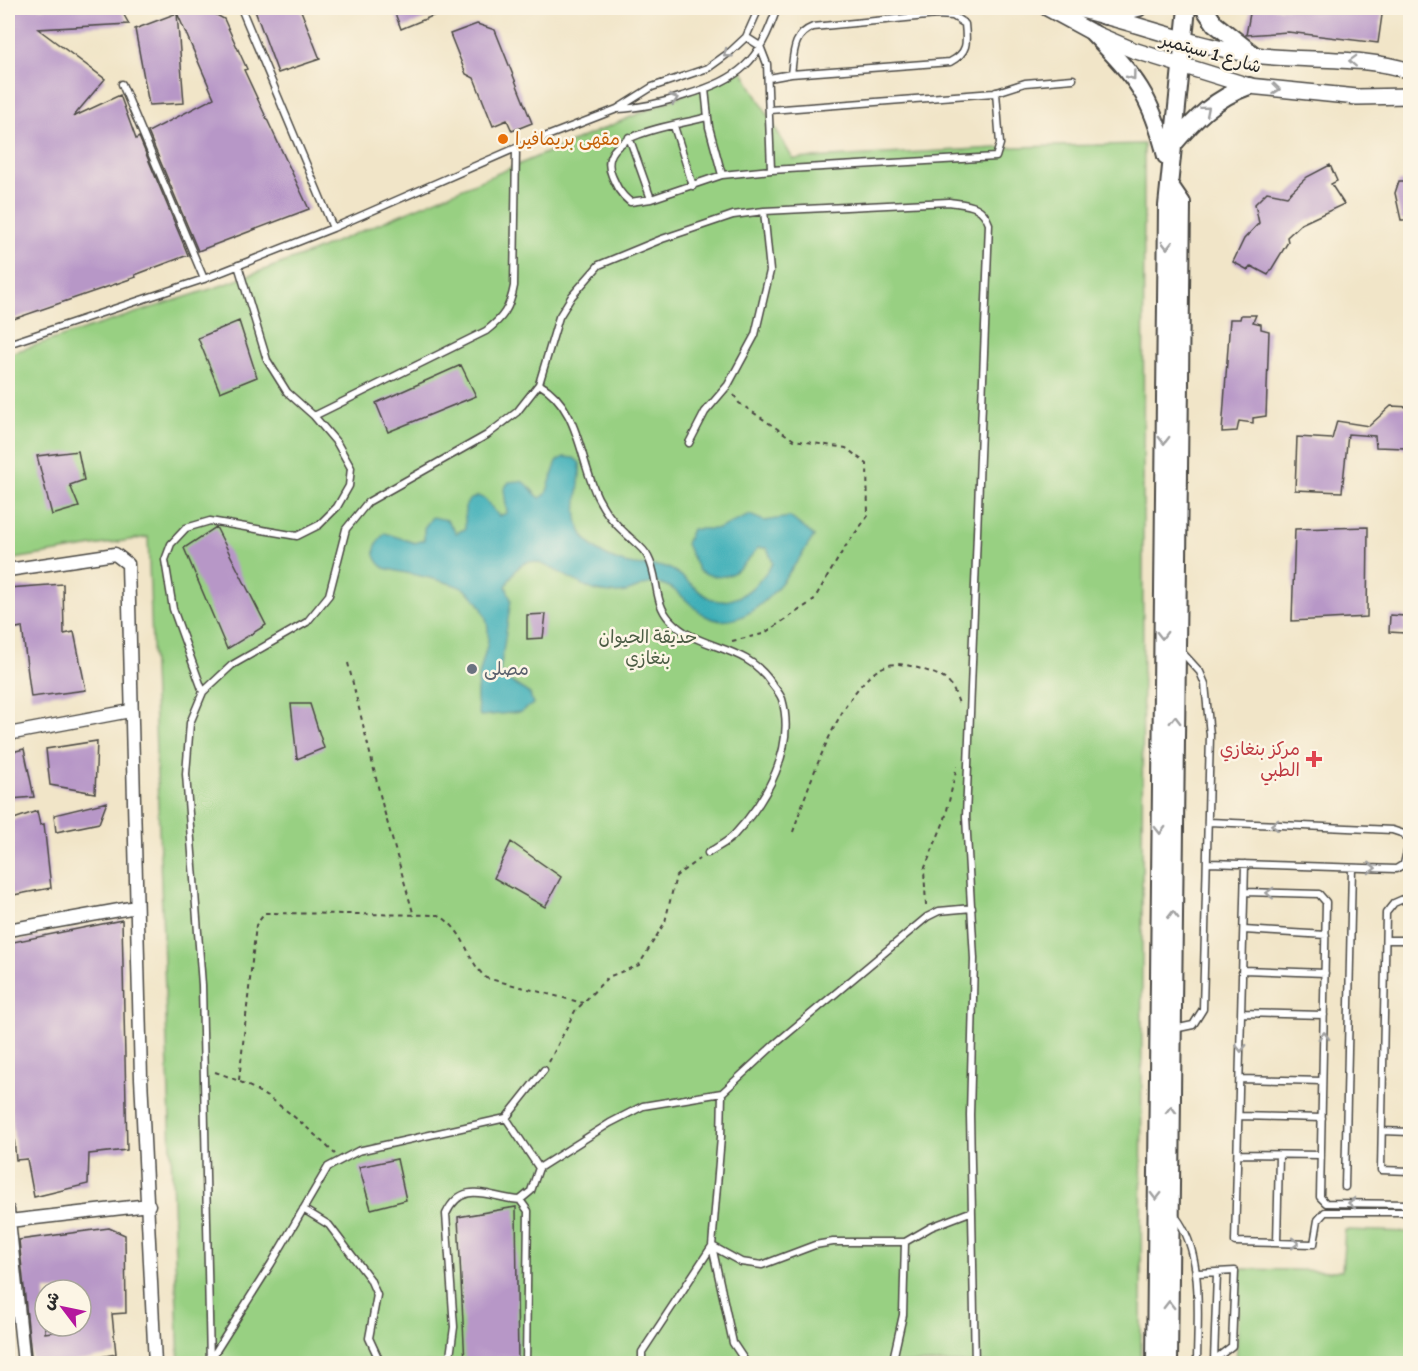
<svg xmlns="http://www.w3.org/2000/svg" width="1418" height="1371" font-family="Itim,'Playpen Sans Arabic',sans-serif">
<rect width="100%" height="100%" fill="#fcf5e5"/>
<filter id="ink" filterUnits="userSpaceOnUse"><feTurbulence type="fractalNoise" baseFrequency=".0167" numOctaves="2"/><feDisplacementMap in="SourceGraphic" scale="12" xChannelSelector="R" yChannelSelector="G"/><feConvolveMatrix kernelMatrix="1 2 1 2 8 2 1 2 1" color-interpolation-filters="sRGB"/></filter>
<filter id="wash" filterUnits="userSpaceOnUse"><feTurbulence type="fractalNoise" baseFrequency=".008" numOctaves="4" result="noise"/><feDisplacementMap in="SourceGraphic" scale="24" xChannelSelector="R" yChannelSelector="G"/><feGaussianBlur stdDeviation="1.35" result="paint"/><feColorMatrix in="noise" values="0 0 0 0 0 0 0 0 0 0 0 0 0 0 0 0 0 1.4 0 .05"/><feComposite in="paint" operator="in"/></filter>
<g filter="url(#wash)">
<rect width="100%" height="100%" fill="#f1e5c8"/>
<path fill="#98d082" stroke="#627e56" stroke-width="1.5" d="M742,70L793,159L1016,147L1144,144L1141,1363H179L148,537L8,560V354L223,285L307,254Z
M1345,1230L1410,1232V1363H1236L1241,1269L1342,1271Z"/>
<path fill="#3eafb8" stroke="#346d72" stroke-width="1.5" d="M564,457L574,458L580,463C582,488 569,512 583,535C593,552 615,562 634,565C646,567 659,564 670,569C689,577 703,603 724,601C746,599 761,580 773,563L767,548H758C739,570 730,585 699,571L686,544L692,529H718L750,515L764,521L790,517L814,536C794,567 751,639 706,616C691,608 679,588 661,584C647,581 638,589 626,592C617,594 603,593 594,590C578,585 541,558 527,562C516,566 511,577 506,586L511,600L500,671L505,678L530,694L533,704L521,712L480,716C473,695 479,674 485,653C493,630 486,603 464,589C449,580 403,573 384,568C370,556 373,545 385,533L415,543L424,540V528L432,517L447,520L456,533L465,529V507L469,500L478,496L485,499L499,516L507,513L504,489L509,482C531,478 526,488 540,498L546,494L557,461Z"/>
<g id="blocks">
<path fill="#b797c7" fill-rule="evenodd" d="M8,8H120L129,24L38,29L105,79L73,117L120,95L136,139L139,137L188,255L135,275L136,277L8,321Z
M175,8H204L224,19L247,69L244,70L309,209L198,251L148,132L214,98Z
M254,8H300L320,59L278,73Z
M393,8H452L401,29Z
M1251,8H1383L1378,43L1288,32L1246,35Z
M177,13L184,103L149,105L135,29Z
M477,24L495,30L532,123L512,131L507,120L493,126L474,78L466,74L450,34Z
M1330,165L1337,181L1331,184L1344,204L1301,224L1287,237L1288,242L1268,275L1251,266L1248,270L1233,262L1244,239L1259,223L1255,204L1267,192L1287,196L1307,177Z
M1399,181H1410V220H1401L1395,193Z
M1241,315H1256L1253,322L1261,324V329L1269,331L1266,416L1253,418V423L1239,421L1237,431L1222,432L1230,319H1240Z
M239,321L257,377L220,392L198,338Z
M461,365L476,396L388,432L376,403Z
M1391,406L1410,407V444L1406,448L1376,447L1375,436L1348,434L1342,492L1295,490L1297,437L1332,439L1337,421L1369,426Z
M78,451L84,480L70,485L79,507L52,515L37,456Z
M216,527L266,625L227,649L184,548Z
M1368,527L1367,617L1292,621L1295,529Z
M63,584L64,634L74,632L86,690L31,697L22,627L11,629L8,588Z
M546,614L543,638L527,639V615Z
M1390,615L1405,616V633L1389,632Z
M291,704H310L324,748L297,759Z
M97,741L95,793L50,785L46,749Z
M24,749L34,797L11,799L8,753Z
M107,802L99,823L56,832L54,815Z
M37,811L40,825L44,824L51,888L8,896V821Z
M511,842L561,877L545,907L494,878Z
M122,920L127,1150L89,1154L88,1184L34,1197L27,1159L16,1160L8,1073V943Z
M397,1159L406,1200L371,1209L359,1167Z
M516,1207L518,1364H465L458,1217Z
M109,1228L125,1235L126,1313L112,1314L116,1354L64,1364H32L19,1240ZM45,1290H81V1328L45,1333Z"/>
</g>
</g>
<g filter="url(#ink)">
<use href="#blocks" fill-opacity="0" stroke="#494743" stroke-width="1.5"/>
<g fill="none" stroke-linecap="round" stroke-linejoin="round">
<g stroke="#494743" stroke-width="9">
<path id="service" d="M241,8L333,228
M746,37L760,46L767,64L771,170L996,157L1000,144L996,92
M769,78L791,74L950,62C968,53 967,43 965,24L953,16L937,15L813,27C792,35 794,54 791,74
M122,84L204,279
M705,89L709,127L722,175
M618,109C642,108 662,103 686,95C741,78 758,63 777,8
M770,110L994,93L1025,83L1073,79
M707,117C679,126 593,132 612,176C617,187 620,194 630,202L651,199L722,175L771,170
M674,126L693,186
M629,137L651,199
M8,344L204,279L333,228L516,148L617,109L652,87L708,68L730,52L746,37L759,8
M539,384C580,407 579,460 598,498C605,512 615,524 626,534C633,541 644,548 648,557C659,577 653,602 670,620C699,652 745,642 772,684C776,689 780,694 782,699C796,748 767,800 734,835C728,842 717,847 708,853
M314,416L486,331C503,318 510,308 514,286L516,148
M689,443L705,412L728,385L755,335L770,271L764,211
M203,692L173,609L165,560L171,544L186,528L210,521L297,536L319,525L337,507L349,486L351,468L337,443L314,416L287,392L267,360L238,265
M1209,863L1396,869L1404,864L1409,843L1404,834L1392,830L1209,822
M1245,864L1235,1242L1314,1244L1318,1220L1325,1212H1410
M1245,892L1319,894L1326,902L1320,1197L1326,1203L1410,1204
M1410,896L1394,903L1386,913L1381,1170L1410,1171
M1244,930L1326,935
M1386,940H1410
M1243,970L1325,973
M1241,1013L1324,1015
M1174,1029L1193,1025L1203,1009L1210,735L1205,684L1200,672L1180,650
M1240,1079L1322,1081
M722,1093L775,1044L927,917L939,911L972,908
M1239,1116L1322,1118
M506,1118L539,1168L610,1123L643,1106L722,1093L721,1137L712,1246L733,1343L747,1364
M1382,1131L1410,1132
M1238,1154L1321,1155
M1345,1187L1352,868
M520,1200L531,1191L539,1168
M303,1209L329,1225L370,1279L377,1295L369,1338L381,1364
M1175,1216C1205,1253 1197,1319 1197,1364
M905,1242L931,1227L970,1212
M1277,1243L1279,1155
M1198,1273L1235,1271L1232,1346L1209,1364
M211,1359L271,1264L328,1167L358,1151L506,1118L544,1070
M1214,1361L1217,1273
M210,1364L202,985L186,774L190,723L203,692L232,665L307,622L329,595L346,529L368,502L487,435L517,412L539,384L559,317L572,296L599,265L662,239L733,215L764,211L949,202C968,205 982,204 989,224L966,817L974,959L970,1115L975,1364
M449,1364L454,1327L446,1214C463,1178 489,1198 520,1200L528,1211L526,1364
M642,1364V1352L712,1246L741,1262L762,1265L815,1245L833,1242H905L903,1315L892,1364"/>
</g>
<g stroke="#494743" stroke-width="15">
<path id="minor" d="M8,570L115,554L128,564L141,1078L155,1364
M8,734L130,711
M8,930L136,907
M8,1210L24,1364
M9,1221L149,1205"/>
</g>
<g stroke="#494743" stroke-width="18">
<path id="tertiary" d="M1047,8L1093,33L1133,50L1249,86L1357,97L1410,96
M1071,8C1133,21 1192,46 1255,55C1306,62 1360,55 1410,71"/>
</g>
<g stroke="#494743" stroke-width="20">
<path id="secondary" d="M1204,8L1215,24L1253,54
M1105,16L1138,8
M1093,33C1136,78 1151,95 1166,156
M1172,146C1195,119 1215,98 1249,86
M1155,1364L1167,206L1187,8
M1169,1364L1182,203L1171,187"/>
</g>
<path stroke="#494743" stroke-width="2" stroke-dasharray="4.5 4.5" stroke-linecap="butt" d="M732,641L763,634L813,601L845,547L868,516L867,464L846,448L794,440L739,403L734,395
M348,663L383,807L414,916
M793,832C807,790 842,682 886,666C895,662 908,665 918,668C943,676 951,678 959,704
M926,905L924,870L945,819L957,766
M549,1062L575,1011L583,1003L608,977L639,965L665,922L676,876L699,859
M215,1072C263,1087 299,1119 335,1154
M239,1080L256,925L265,913L439,915C469,935 464,957 486,978L583,1003"/>
<use href="#service" stroke="#fff" stroke-width="6"/>
<use href="#minor" stroke="#fff" stroke-width="12"/>
<use href="#tertiary" stroke="#fff" stroke-width="15"/>
<use href="#secondary" stroke="#fff" stroke-width="16"/>
</g>
<defs><path id="oneway-chevron" d="M-2-3.5L2.5 0L-2 3.5" fill="none" stroke-width="1.6" stroke-linecap="round" stroke-linejoin="round" transform="scale(1.5)"/></defs>
<g stroke="#a0a0a0">
<use href="#oneway-chevron" transform="translate(727 54) rotate(142)"/>
<use href="#oneway-chevron" transform="translate(1353 61) rotate(-178)"/>
<use href="#oneway-chevron" transform="translate(1132 76) rotate(53)"/>
<use href="#oneway-chevron" transform="translate(1276 89) rotate(6)"/>
<use href="#oneway-chevron" transform="translate(674 99) rotate(-18)"/>
<use href="#oneway-chevron" transform="translate(1206 110) rotate(-40)"/>
<use href="#oneway-chevron" transform="translate(1167 245) rotate(91)"/>
<use href="#oneway-chevron" transform="translate(1164 440) rotate(90)"/>
<use href="#oneway-chevron" transform="translate(1162 635) rotate(90)"/>
<use href="#oneway-chevron" transform="translate(1175 720) rotate(-89)"/>
<use href="#oneway-chevron" transform="translate(1275 825) rotate(-178)"/>
<use href="#oneway-chevron" transform="translate(1160 830) rotate(90)"/>
<use href="#oneway-chevron" transform="translate(1372 868) rotate(2)"/>
<use href="#oneway-chevron" transform="translate(1270 893) rotate(-178)"/>
<use href="#oneway-chevron" transform="translate(1173 915) rotate(-90)"/>
<use href="#oneway-chevron" transform="translate(1324 1036) rotate(-89)"/>
<use href="#oneway-chevron" transform="translate(1241 1048) rotate(91)"/>
<use href="#oneway-chevron" transform="translate(1171 1110) rotate(-89)"/>
<use href="#oneway-chevron" transform="translate(1156 1196) rotate(91)"/>
<use href="#oneway-chevron" transform="translate(1352 1203) rotate(-179)"/>
<use href="#oneway-chevron" transform="translate(1295 1243)"/>
<use href="#oneway-chevron" transform="translate(1169 1305) rotate(-90)"/>
</g>
</g>
<circle fill="#e8710a" stroke="#fcf5e5" stroke-width="2" cx="503" cy="139" r="6"/>
<circle fill="#6b7280" stroke="#fcf5e5" stroke-width="2" cx="472" cy="669" r="6"/>
<path fill="#e0444e" stroke="#fcf5e5" stroke-width="2" d="M1311 750h6v6h6v6h-6v6h-6v-6h-6v-6h6z"/>
<g text-anchor="middle" stroke-width="5" stroke-linejoin="round" paint-order="stroke">
<g font-size="18" fill="#2b2b2b" stroke="#fcf5e5">
<text transform="translate(1211 53) rotate(16)" y="6">شارع 1 سبتمبر</text>
</g>
<g font-size="18" fill="#c56008" stroke="#fcf5e5" text-anchor="start">
<text x="515" y="145">مقهى بريمافيرا</text>
</g>
<g font-size="18" fill="#4c5d45" stroke="#fcf5e5">
<text x="648" y="643">حديقة الحيوان<tspan x="648" dy="21">بنغازي</tspan></text>
</g>
<g font-size="18" fill="#5b616d" stroke="#fcf5e5" text-anchor="start">
<text x="484" y="675">مصلى</text>
</g>
<g font-size="18" fill="#be3a42" stroke="#fcf5e5" text-anchor="end">
<text x="1300" y="755">مركز بنغازي<tspan x="1300" dy="21">الطبي</tspan></text>
</g>
</g>
<rect width="1418" height="1371" fill="none" stroke="#fcf5e5" stroke-width="30"/>
<g transform="translate(63 1308) rotate(302)"><circle r="28" fill="#fcf5e5" stroke="#a8a49b" stroke-width="1.5"/>
<path d="M0-4.5L10 22L0 15L-10 22Z" fill="#b5179e"/>
<text y="-9" font-size="16" font-weight="bold" text-anchor="middle" fill="#2b2b2b">ش</text>
</g>
</svg>
